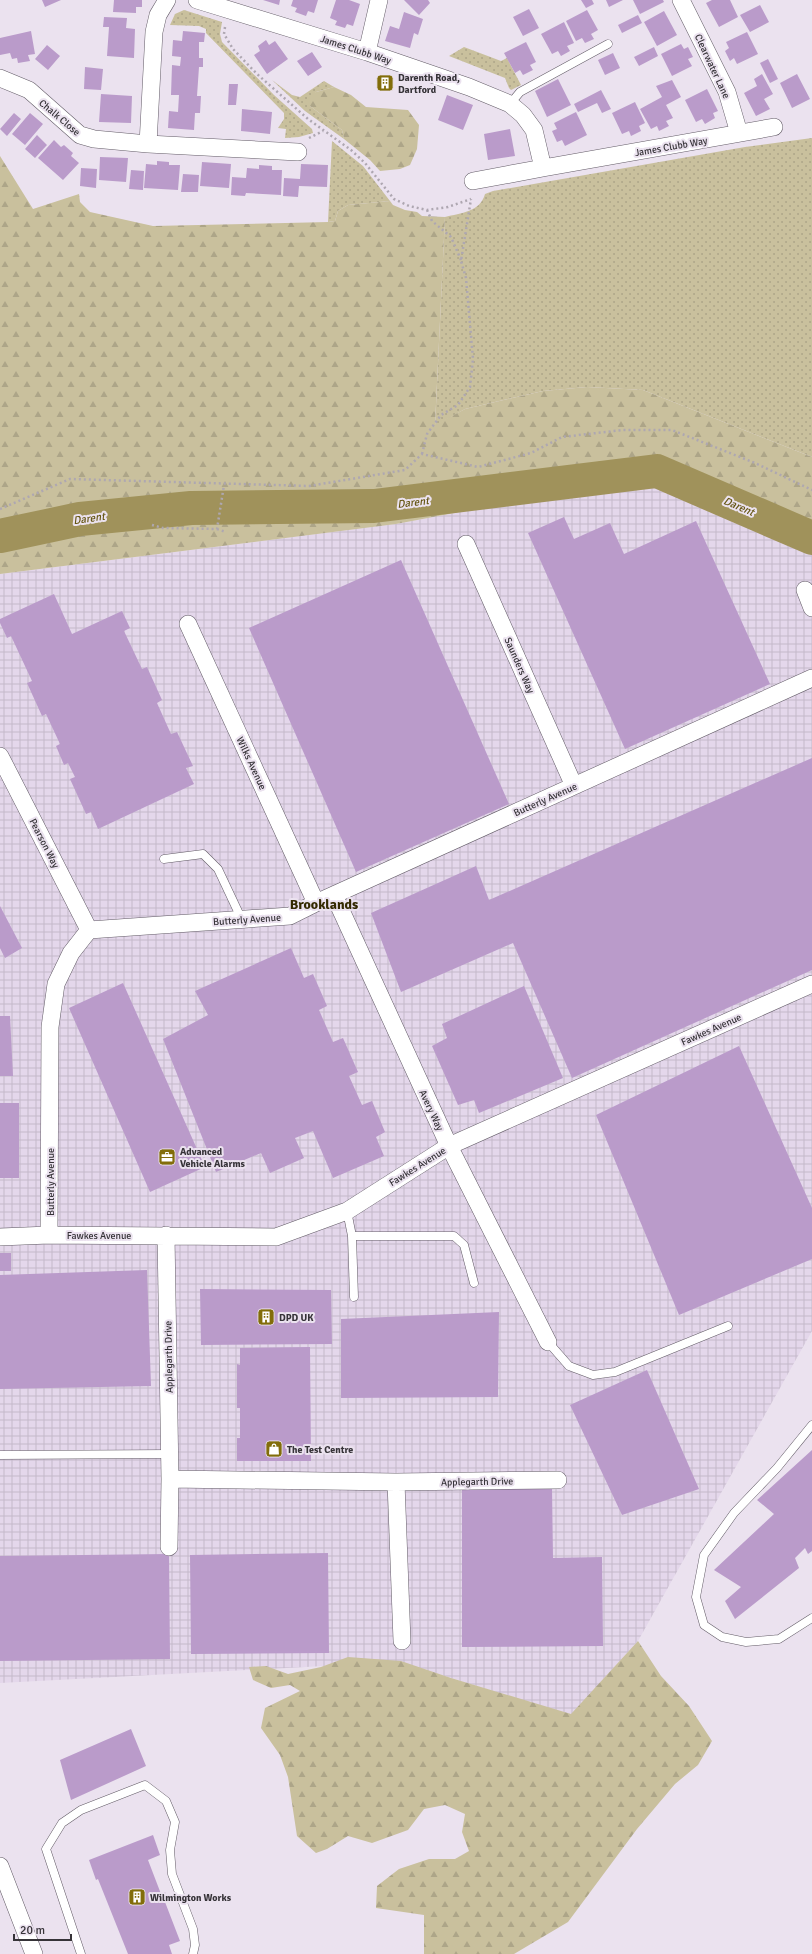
<svg xmlns="http://www.w3.org/2000/svg" width="812" height="1954" font-family="Signika,sans-serif">
<defs>
<pattern id="industrial-grid" width="8" height="8" patternUnits="userSpaceOnUse"><rect width="8" height="8" fill="#e4d7eb"/><path d="M0 4h8M4 0v8" fill="none" stroke="#c4b9ca"/></pattern>
<pattern id="grass-dots" width="8" height="8" patternUnits="userSpaceOnUse"><rect width="8" height="8" fill="#c9c09d"/><path d="M2 2h.1M6 6h.1" fill="none" stroke="#ada588" stroke-width="1.8" stroke-linecap="round"/></pattern>
<pattern id="forest-firs" width="22" height="20" patternUnits="userSpaceOnUse"><rect width="22" height="20" fill="#c9c09d"/><path d="M5 1l3.5 6h-7zM16 11l3.5 6h-7z" fill="#ada588"/></pattern>
</defs>
<rect width="100%" height="100%" fill="#ebe2ef"/>
<path fill="url(#industrial-grid)" d="M661,487L812,550V1331L638,1641L571,1715L399,1662L0,1683V574L396,524L529,499Z"/>
<path fill="url(#grass-dots)" d="M184,10L222,22L220,34L222,42L274,95L312,129L313,133L299,137L285,138L286,129L278,128L284,119V113L206,33V29L199,26L170,25L175,14Z
M464,47L501,61L507,58L521,85L511,90L509,88L505,78L449,56Z
M272,80L292,95L300,97L324,81L334,87L316,92L310,106L342,130L344,139L305,111Z
M812,138V457L643,390L587,387L543,391L465,409L435,426L445,217C461,213 480,212 485,194L493,191L745,147Z
M332,141L363,166L390,201L348,205L338,211L335,221L328,222Z"/>
<path fill="url(#forest-firs)" d="M334,87L351,95L366,107L408,110L419,125L417,149L410,165L400,169L380,171L370,160L344,139L342,130L310,106L307,99L316,92Z
M0,156L33,209L79,194L80,202L90,212L153,226L328,222L335,221L338,211L348,205L390,201L393,205L405,210L417,212L422,216L445,217L435,425L465,409L543,391L587,387L643,390L812,457V550L661,487L529,499L396,524L0,574Z
M638,1641L661,1676L689,1706L712,1741L698,1765L675,1784L637,1829L568,1922L514,1954H424V1915L376,1908L377,1886L399,1869L429,1859H455L469,1851L462,1832L465,1814L445,1805L424,1809L408,1830L372,1843L348,1836L327,1849L316,1853L297,1836L288,1777L280,1755L261,1728L265,1708L300,1691L290,1685L271,1688L253,1680L249,1667L266,1666L288,1674L321,1667L348,1657L401,1661L451,1678L571,1714Z"/>
<g fill="none" stroke-linecap="round" stroke-linejoin="round">
<path stroke="#a0925b" stroke-width="34" d="M0,536L80,519L191,508L374,506L657,471L812,538"/>
</g>
<path fill="#ba9bca" d="M42,0H61L45,7Z
M114,0H142V7H136V13L113,12Z
M263,0H280L279,5Z
M293,0H318L314,13L308,11L306,16L295,12L297,8L291,6Z
M336,0H349L360,4L353,26L347,24L345,28L335,25L337,21L330,18Z
M404,0H428L430,3L419,15Z
M581,0H592L594,4L586,8Z
M606,0H623L609,7Z
M633,0H663L664,2L640,14Z
M712,0H730L738,17L719,27L706,3Z
M760,5L769,22L750,32L740,15Z
M529,9L539,28L523,36L513,17Z
M587,10L598,30L591,34L594,39L585,43L582,38L576,41L566,21Z
M664,11L677,35L657,46L644,22Z
M404,12L423,19L418,35L414,33L410,48L385,41L390,26L399,29Z
M638,15L642,23L622,33L618,25Z
M104,17L127,18L126,28L135,29L134,58L107,56L109,27H103Z
M564,22L574,43L567,46L570,51L561,56L558,51L552,54L541,34Z
M31,31L35,54L28,55L30,61L18,63L17,58L12,59L10,53L0,55V38Z
M183,31L205,33L204,42H199V58H203V67H199L197,96H201L200,113H195L194,130L168,128L169,111L178,112L179,95H171L172,65L180,66L181,57L172,56L173,40L182,41Z
M747,32L758,54L737,64L734,58L730,61L725,51L729,48L726,42Z
M266,40L269,45L275,41L288,59L267,74L254,55L260,51L258,46Z
M526,42L536,62L530,65L533,70L523,75L520,70L515,73L504,53Z
M681,44L684,49L688,47L693,57L688,59L692,66L672,76L661,54Z
M47,45L60,56L48,70L35,59Z
M654,47L658,56L639,66L634,57Z
M312,52L322,67L308,76L297,61Z
M613,53L620,68L605,75L598,60Z
M768,59L778,79L770,83L760,63Z
M85,67L103,69L101,90L84,89Z
M762,74L773,94L764,99L770,109L756,116L744,93L757,86L754,79Z
M797,74L810,99L792,108L780,83Z
M381,76L392,79L389,90L377,87Z
M558,79L571,105L547,117L535,91Z
M672,80L681,97L666,105L673,118L666,121L669,126L659,131L657,126L651,129L640,109L662,97L656,86Z
M229,84H238L236,105H228Z
M707,89L718,111L713,113L715,118L705,124L702,119L696,122L685,100Z
M601,90L611,109L602,113L597,103L578,112L574,104Z
M101,94L132,96L131,123L99,122Z
M447,95L473,105L463,130L438,120Z
M635,102L645,123L639,126L641,131L631,136L629,131L622,134L612,113Z
M242,109L272,112L270,134L241,131Z
M576,112L587,135L565,146L562,140L557,142L552,131L557,129L554,123Z
M14,113L21,119L7,136L0,129Z
M30,113L43,124L25,145L12,134Z
M510,129L515,156L488,160L484,134Z
M37,135L47,145L35,158L25,149Z
M54,140L61,147L64,145L73,153L71,156L79,163L63,180L38,158Z
M100,157L128,158L126,182L99,180Z
M157,161L169,162V165H180L178,190L144,188L146,164L157,165Z
M202,162L231,164L229,188L200,186Z
M301,164L328,165L327,187L299,186L298,197L283,196L284,178L300,179Z
M259,165L272,166V170H282L281,195L246,193L245,196L231,195L232,177L246,178L247,168L259,169Z
M81,168L97,169L96,188L80,186Z
M131,170L144,171L143,190L129,189Z
M183,174L199,175L198,192H181Z
M564,517L574,539L610,523L624,554L696,521L770,684L625,749L528,533Z
M401,560L509,804L356,872L249,628Z
M54,594L72,634L122,611L130,628L124,631L142,669L147,667L162,700L157,703L171,734L177,732L193,766L186,768L194,784L98,829L91,812L86,814L70,779L75,777L68,763L64,765L56,746L60,744L46,714L42,716L27,683L32,681L11,636L7,638L0,623V619Z
M812,758V970L572,1078L513,943L401,992L371,913L476,866L489,900Z
M0,906L22,948L5,958L0,948Z
M291,948L304,978L313,974L327,1006L319,1010L333,1042L343,1038L358,1072L349,1076L362,1105L372,1101L385,1132L376,1137L384,1156L333,1178L313,1131L295,1138L304,1158L270,1173L261,1153L216,1172L163,1039L208,1015L195,991Z
M123,983L205,1167L150,1192L69,1008Z
M524,986L563,1078L479,1113L474,1100L458,1105L432,1046L447,1038L442,1024Z
M0,1016H10L13,1076H0Z
M739,1046L812,1208V1259L679,1315L596,1115Z
M0,1103H19V1178H0Z
M0,1253H11V1271H0Z
M147,1270L151,1386L0,1389V1275Z
M200,1289L331,1290L332,1344L201,1345Z
M499,1312L498,1397L341,1398V1319Z
M310,1347L311,1461H237V1438H240V1408H237V1364L240,1365V1348Z
M647,1370L699,1489L622,1515L570,1405Z
M812,1450V1551L808,1554L805,1548L795,1558L799,1568L735,1619L725,1601L741,1587L714,1570L774,1514L757,1500Z
M462,1488H552L553,1558L602,1557L603,1646L462,1647Z
M328,1553L329,1653L191,1654L190,1555Z
M169,1554L170,1659L0,1661V1556Z
M131,1729L146,1766L71,1800L60,1760Z
M153,1835L160,1855L148,1860L161,1894L165,1892L169,1901L165,1902L180,1941L169,1945L172,1954H128L98,1879L96,1880L89,1860Z"/>
<g fill="none" stroke-linecap="round" stroke-linejoin="round">
<g stroke="#635c67" stroke-width="9">
<path id="service" d="M510,104L520,92L608,44
M164,859L203,854L218,869L242,920
M347,1211L352,1236L354,1297
M352,1236H454L464,1245L474,1283
M548,1342L569,1366L593,1375L615,1372L728,1326
M812,1425L777,1468L734,1513L704,1555L696,1597L704,1625L722,1637L746,1642L779,1639L812,1618
M0,1455L170,1454
M81,1954L46,1849L62,1823L81,1810L145,1785L166,1801L175,1822L170,1850L172,1874L193,1929L195,1945L193,1954"/>
</g>
<g stroke="#635c67" stroke-width="18">
<path id="minor" d="M197,0L367,52L469,87L510,104L523,115L534,130L543,168L774,127
M681,0L727,92L739,133
M367,52L379,0
M0,78L29,90L80,135L94,139L148,144L154,32L158,15L167,0
M148,144L298,152
M473,181L543,168
M466,544L574,786
M805,590L812,608
M188,624L316,903
M0,756L89,930
M334,895L449,1146L548,1342
M49,1235L50,1027L56,984L71,953L89,930L290,916L316,903L812,678
M166,1235L170,1479L396,1482L402,1641
M0,1237L49,1235L276,1237L347,1211L449,1146L812,984
M396,1482L558,1480
M169,1547L170,1479
M0,1866L34,1954"/>
</g>
<path stroke="#aea7b1" stroke-width="2.5" stroke-dasharray="2 3" stroke-linecap="butt" d="M225,27L224,34L233,49L257,74L308,119L351,150L365,163L394,199L409,206L427,210L448,207L471,199
M309,138L323,131
M427,210L432,221L451,237L461,260
M422,454L427,434L441,415L458,405L470,387L473,359L466,278L461,261L471,199
M0,509L70,479L309,486L405,470L422,454L478,467L531,453L562,437L623,430H672L755,463L812,490
M152,525L163,528L217,529L224,485
M217,529L226,532"/>
<use href="#service" stroke="#fff" stroke-width="8"/>
<use href="#minor" stroke="#fff" stroke-width="17"/>
</g>
<defs>
<g id="building-square" transform="scale(0.9)"><rect x="-9" y="-9" width="18" height="18" rx="4" fill="#826d0a" stroke="#ebe2ef"/><path d="M-4-6H4V6H1V3H-1V6H-4ZM-2.5-4.3h1.7v1.8h-1.7ZM.8-4.3h1.7v1.8H.8ZM-2.5-1h1.7V.8h-1.7ZM.8-1h1.7V.8H.8Z" fill="#fff"/></g>
<g id="office-square" transform="scale(0.9)"><rect x="-9" y="-9" width="18" height="18" rx="4" fill="#826d0a" stroke="#ebe2ef"/><path d="M-6-3h4V-5.5h4V-3h4V5H-6ZM-1-4.5V-3h2v-1.5ZM-6 0V1H6V0Z" fill="#fff"/></g>
<g id="shop-square" transform="scale(0.9)"><rect x="-9" y="-9" width="18" height="18" rx="4" fill="#826d0a" stroke="#ebe2ef"/><path d="M-5-2.5h2.3a2.7 3.5 0 0 1 5.4 0H5L5.5 6h-11ZM-1.5-2.5h3a1.5 2.3 0 0 0-3 0Z" fill="#fff"/></g>
</defs>
<g fill-rule="evenodd">
<use href="#building-square" x="385" y="83"/>
<use href="#office-square" x="167" y="1157"/>
<use href="#building-square" x="266" y="1317"/>
<use href="#shop-square" x="274" y="1449"/>
<use href="#building-square" x="137" y="1897"/>
</g>
<g text-anchor="middle" stroke-width="4" stroke-linejoin="round" paint-order="stroke">
<g font-size="10" fill="#363338" stroke="#ebe2ef">
<text transform="translate(356 49) rotate(18)" y="4">James Clubb Way</text>
<text transform="translate(713 66) rotate(65)" y="4">Clearwater Lane</text>
<text transform="translate(60 117) rotate(40)" y="4">Chalk Close</text>
<text transform="translate(671 146) rotate(-10)" y="4">James Clubb Way</text>
<text transform="translate(520 665) rotate(66)" y="4">Saunders Way</text>
<text transform="translate(252 763) rotate(65)" y="4">Wilks Avenue</text>
<text transform="translate(545 799) rotate(-24)" y="4">Butterly Avenue</text>
<text transform="translate(45 843) rotate(63)" y="4">Pearson Way</text>
<text transform="translate(247 919) rotate(-4)" y="4">Butterly Avenue</text>
<text transform="translate(711 1029) rotate(-24)" y="4">Fawkes Avenue</text>
<text transform="translate(432 1110) rotate(65)" y="4">Avery Way</text>
<text transform="translate(417 1166) rotate(-32)" y="4">Fawkes Avenue</text>
<text transform="translate(50 1182) rotate(-90)" y="4">Butterly Avenue</text>
<text x="99" y="1239">Fawkes Avenue</text>
<text transform="translate(168 1357) rotate(-91)" y="4">Applegarth Drive</text>
<text transform="translate(477 1481) rotate(-1)" y="4">Applegarth Drive</text>
</g>
<g font-size="10" font-weight="bold" fill="#363338" stroke="#ebe2ef" text-anchor="start">
<text x="398" y="81">Darenth Road,<tspan x="398" dy="12">Dartford</tspan></text>
<text x="180" y="1155">Advanced<tspan x="180" dy="12">Vehicle Alarms</tspan></text>
<text x="279" y="1321">DPD UK</text>
<text x="287" y="1453">The Test Centre</text>
<text x="150" y="1901">Wilmington Works</text>
</g>
<g font-size="11" font-style="italic" fill="#645512" stroke="#ebe2ef">
<text transform="translate(413 502) rotate(-7)" y="4">Darent</text>
<text transform="translate(739 506) rotate(23)" y="4">Darent</text>
<text transform="translate(89 518) rotate(-8)" y="4">Darent</text>
</g>
<g font-size="14" font-weight="bold" fill="#332900" stroke="#ebe2ef">
<text x="324" y="909">Brooklands</text>
</g>
</g>
<path d="M14 1934v6h57v-6" fill="none" stroke="#363338" stroke-width="2"/>
<text x="20" y="1934" font-size="12" fill="#363338" stroke="#ebe2ef" stroke-width="3" paint-order="stroke">20 m</text>
</svg>
